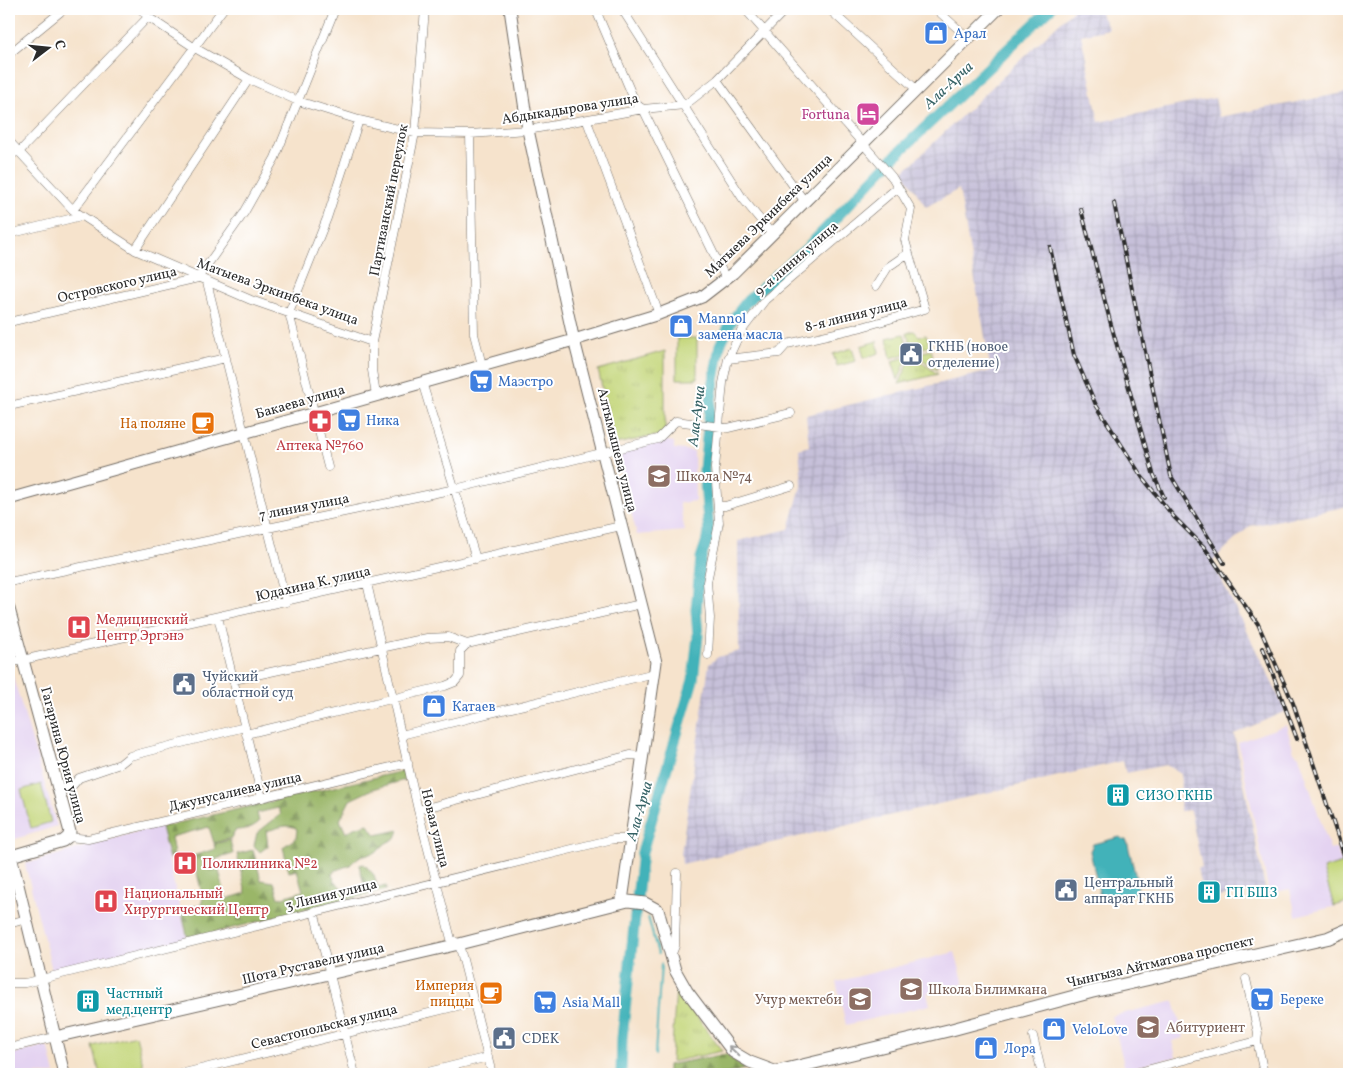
<svg xmlns="http://www.w3.org/2000/svg" width="1358" height="1083" font-family="Vollkorn,serif">
<defs>
<pattern id="industrial-grid" width="8" height="8" patternUnits="userSpaceOnUse" patternTransform="scale(1.25)"><rect width="8" height="8" fill="#c6c0d9"/><path d="M0 4h8M4 0v8" fill="none" stroke="#aaa5ba"/></pattern>
<pattern id="grass-tufts" width="24" height="20" patternUnits="userSpaceOnUse" patternTransform="scale(1.25)"><rect width="24" height="20" fill="#c3d578"/><path d="M3 7l-1-3M5 7V3M7 7l1-3M15 17l-1-3M17 17v-4M19 17l1-3" fill="none" stroke="#a8b768"/></pattern>
<pattern id="forest-firs" width="22" height="20" patternUnits="userSpaceOnUse" patternTransform="scale(1.25)"><rect width="22" height="20" fill="#9ab668"/><path d="M5 1l3.5 6h-7zM16 11l3.5 6h-7z" fill="#7e9456"/></pattern>
</defs>
<rect width="100%" height="100%" fill="#fff"/>
<filter id="ink" filterUnits="userSpaceOnUse"><feTurbulence type="fractalNoise" baseFrequency=".02" numOctaves="2"/><feDisplacementMap in="SourceGraphic" scale="10" xChannelSelector="R" yChannelSelector="G"/><feConvolveMatrix kernelMatrix="1 2 1 2 8 2 1 2 1" color-interpolation-filters="sRGB"/></filter>
<filter id="wash" filterUnits="userSpaceOnUse"><feTurbulence type="fractalNoise" baseFrequency=".0096" numOctaves="4" result="noise"/><feDisplacementMap in="SourceGraphic" scale="20" xChannelSelector="R" yChannelSelector="G"/><feGaussianBlur stdDeviation="1.12" result="paint"/><feColorMatrix in="noise" values="0 0 0 0 0 0 0 0 0 0 0 0 0 0 0 0 0 1.4 0 .05"/><feComposite in="paint" operator="in"/></filter>
<g filter="url(#wash)">
<rect width="100%" height="100%" fill="#f6e3cc"/>
<path fill="#e4d3f1" d="M662,440L674,442V449L694,451L695,501L679,503L685,531L637,535L616,452Z
M13,676L57,826L9,841V677Z
M1286,725L1294,752L1299,756L1330,849L1336,848L1349,880V903L1296,916L1290,889L1269,893L1238,742Z
M160,825L187,939L52,970L25,864Z
M955,952L964,984L927,993L930,1005L846,1025L836,982Z
M1174,1001L1184,1038L1172,1041L1176,1057L1125,1069L1112,1016Z
M44,1046L49,1049L55,1074H9V1055Z"/>
<path fill="url(#industrial-grid)" d="M1074,9H1098L1109,29L1081,35L1099,122L1215,98L1219,117L1349,92V506L1250,526L1212,561L1286,711L1234,734L1265,888L1204,900L1197,868L1202,867L1190,810L1180,811L1181,774L1166,765L1126,773L1123,761L682,864L681,853L709,664L718,657L739,651L738,541L789,529L802,483L799,449L809,446L806,415L991,371L959,189L926,207L903,172Z"/>
<path fill="url(#grass-tufts)" stroke="#778052" d="M914,331L919,336L926,335L930,346L917,350L911,347L907,333Z
M904,334L908,348L905,354L891,358L887,338Z
M877,341L879,353L864,358L861,346Z
M852,348L856,361L837,366L833,354Z
M931,350L937,370L918,356V353Z
M665,351V434L615,444L598,370Z
M906,357L907,359L898,380L892,361Z
M916,359L938,374L899,384L910,360Z
M676,988L722,1051L671,1062Z"/>
<path fill="url(#forest-firs)" stroke="#62704a" d="M403,771L405,780L373,789L350,800L340,820L346,833L354,828L368,824L376,835L399,830L396,838L386,843L376,852L363,856L356,859L350,865L336,870L332,875C337,887 346,893 358,891L364,884L359,865L364,864L374,875L378,888L386,886V890L188,939L181,909L201,905L203,898L193,856L215,849L214,844L230,840L233,854L216,859L226,899L246,893L237,854L253,850L261,880L274,882L279,898L303,891L297,870L289,872L283,847L296,838L297,829C288,822 276,829 266,831L268,846L260,852L254,846L257,833L281,814L278,808L257,813L259,822C252,828 245,830 236,830L231,838L214,843L209,827L171,837L174,855L169,859L161,827Z
M726,1054L745,1069L726,1074H668V1065Z"/>
<path fill="#c3d578" stroke="#778052" d="M677,338H697V379H677Z
M41,784L51,822L31,828L21,790Z
M1342,863L1349,888V902L1334,906L1323,869Z
M136,1035L145,1074H100L93,1046Z"/>
<path fill="#42b2b9" stroke="#366e72" d="M1120,837L1127,841L1138,886L1134,893L1107,900L1100,896L1090,851L1093,844Z"/>
<g fill="none" stroke-linecap="round" stroke-linejoin="round">
<path stroke="#42b2b9" stroke-width="2" d="M648,917L658,954
M655,1055L661,964"/>
<path stroke="#42b2b9" stroke-width="11" d="M621,1074L622,1038L642,852L693,680L698,636L696,610L701,558L709,534L704,469L710,405L720,345L731,322L747,301L808,247L894,157L1050,9"/>
</g>
</g>
<g filter="url(#ink)">
<g fill="none" stroke-linecap="round" stroke-linejoin="round">
<g stroke="#726b63" stroke-width="9">
<path id="street" d="M141,9L148,17L195,48L249,79L298,101L359,120L415,133L470,134L528,130L643,109L685,105L717,80L786,9
M601,9L598,15L636,104L643,109L726,279
M622,9L743,199L772,234
M829,9L917,90
M936,9L968,38
M9,54L64,9
M717,80L805,202
M587,121L659,314
M470,134L474,334L482,365
M9,141L73,210L135,250L251,300L372,342
M9,154L19,152L148,17
M73,210L223,9
M9,234L81,216
M135,250L249,79
M207,282L286,602
M876,286L888,267L907,254
M9,322L198,278L244,213L275,158L335,9
M728,359L779,353L787,344L862,327L925,309L905,240L911,209L898,187
M422,382L476,559
M376,395L372,370V342L415,133L425,9
M9,406L226,358
M328,467L289,313L327,218L359,120
M718,506H725L791,486
M9,582L455,489L658,439L676,421L728,428L791,413
M367,583L418,810L451,939L459,944L492,1074
M218,617L262,798
M708,655L710,618L707,582L719,523L715,468L723,383L728,359L740,333L765,300L898,187L892,177L745,9
M9,663L621,526
M234,680L427,638L448,637L467,644
M246,734L445,686L455,682L460,676V651L467,644L641,604
M401,735L655,673
M59,789L73,785L79,778L120,764L130,756L245,727
M418,810L630,755L643,756
M68,837L88,839L408,763
M314,911L355,1074
M9,924L26,919
M671,956L675,946L677,873
M1246,979L1258,1033L1257,1041L1264,1074
M9,983H25L613,839H631
M1033,1036L1042,1074
M9,1048L55,1037
M180,1074L474,1002
M420,1074L488,1057
M1131,1074L1257,1041"/>
</g>
<g stroke="#726b63" stroke-width="13">
<path id="secondary" d="M510,9L528,130L572,332L656,662L622,901
M9,499L574,340L659,314L702,297L733,273L998,9
M9,609L70,832L68,837L63,841L11,856L64,1074
M55,1037L459,944L628,901L645,903L658,910L675,970L687,991L733,1052L750,1062L777,1072"/>
</g>
<g stroke="#726b63" stroke-width="14">
<path id="primary" d="M767,1074L950,1030L1091,992L1328,938L1349,929"/>
</g>
<use href="#street" stroke="#fff" stroke-width="8"/>
<use href="#secondary" stroke="#fff" stroke-width="11"/>
<use href="#primary" stroke="#fff" stroke-width="12"/>
<g stroke="#2b2b2b" stroke-width="4">
<path id="rail" d="M1114,203L1171,476L1224,563
M1081,209L1110,321L1153,473L1164,497
M1050,247L1074,355L1096,405L1142,477L1174,517L1204,547L1258,624L1293,703L1349,870
M1263,648L1297,739"/>
</g>
<use href="#rail" stroke="#fff" stroke-width="2" stroke-dasharray="5.5" stroke-linecap="butt"/>
</g>
<defs><path id="oneway-shaft" d="M-6 0H5M1.5-3L5.5 0L1.5 3" fill="none" stroke-width="1.6" stroke-linecap="round" stroke-linejoin="round" transform="scale(1.25)"/></defs>
<use stroke="#a0a0a0" href="#oneway-shaft" transform="translate(734 1051) rotate(-136)"/>
</g>
<defs>
<g id="shop-square" transform="scale(1.25)"><rect x="-9" y="-9" width="18" height="18" rx="4" fill="#3f7fe0" stroke="#fff"/><path d="M-5-2.5h2.3a2.7 3.5 0 0 1 5.4 0H5L5.5 6h-11ZM-1.5-2.5h3a1.5 2.3 0 0 0-3 0Z" fill="#fff"/></g>
<g id="hotel-square" transform="scale(1.25)"><rect x="-9" y="-9" width="18" height="18" rx="4" fill="#d1479c" stroke="#fff"/><path d="M-6-4.5h1.5V1H6V5H4.5V3h-9V5H-6ZM-4 0a1.8 1.8 0 1 1 3.6 0ZM.5 0V-2.5h3Q6-2.5 6 0Z" fill="#fff"/></g>
<g id="civic-square" transform="scale(1.25)"><rect x="-9" y="-9" width="18" height="18" rx="4" fill="#5c6f8a" stroke="#fff"/><path d="M-.6-6.5H3V-4.5H.6V-3L4-1V1h2V6H-6V1h2V-1L-.6-3ZM-1.2 2.5V6h2.4V2.5Z" fill="#fff"/></g>
<g id="supermarket-square" transform="scale(1.25)"><rect x="-9" y="-9" width="18" height="18" rx="4" fill="#3f7fe0" stroke="#fff"/><path d="M-6-5.5h2.5l.6 2H6L4.5 2H-2.5L-4.4-4H-6ZM-1.5 3.2a1.3 1.3 0 1 0 .1 0ZM3 3.2a1.3 1.3 0 1 0 .1 0Z" fill="#fff"/></g>
<g id="pharmacy-square" transform="scale(1.25)"><rect x="-9" y="-9" width="18" height="18" rx="4" fill="#e0444e" stroke="#fff"/><path d="M-2-6h4v4h4v4h-4v4h-4v-4h-4v-4h4Z" fill="#fff"/></g>
<g id="cafe-square" transform="scale(1.25)"><rect x="-9" y="-9" width="18" height="18" rx="4" fill="#e8710a" stroke="#fff"/><path d="M-5.5-4.5H6V0H3Q3 3.5 0 3.5H-2.5Q-5.5 3.5-5.5 0ZM3-3.2v2h1.7v-2ZM-6 4.5H4V6H-6Z" fill="#fff"/></g>
<g id="school-square" transform="scale(1.25)"><rect x="-9" y="-9" width="18" height="18" rx="4" fill="#8d6e63" stroke="#fff"/><path d="M0-5L7-2L0 1L-7-2ZM-4 1L0 2.5L4 1V4Q0 6-4 4Z" fill="#fff"/></g>
<g id="hospital-square" transform="scale(1.25)"><rect x="-9" y="-9" width="18" height="18" rx="4" fill="#e0444e" stroke="#fff"/><path d="M-5-5h3v3.5h4V-5h3V5h-3V1.5h-4V5h-3Z" fill="#fff"/></g>
<g id="building-square" transform="scale(1.25)"><rect x="-9" y="-9" width="18" height="18" rx="4" fill="#0f9aa8" stroke="#fff"/><path d="M-4-6H4V6H1V3H-1V6H-4ZM-2.5-4.3h1.7v1.8h-1.7ZM.8-4.3h1.7v1.8H.8ZM-2.5-1h1.7V.8h-1.7ZM.8-1h1.7V.8H.8Z" fill="#fff"/></g>
</defs>
<g fill-rule="evenodd">
<use href="#shop-square" x="936" y="33"/>
<use href="#hotel-square" x="868" y="114"/>
<use href="#shop-square" x="681" y="326"/>
<use href="#civic-square" x="911" y="354"/>
<use href="#supermarket-square" x="481" y="381"/>
<use href="#supermarket-square" x="349" y="420"/>
<use href="#pharmacy-square" x="320" y="421"/>
<use href="#cafe-square" x="203" y="423"/>
<use href="#school-square" x="659" y="476"/>
<use href="#hospital-square" x="79" y="627"/>
<use href="#civic-square" x="184" y="684"/>
<use href="#shop-square" x="434" y="706"/>
<use href="#building-square" x="1118" y="795"/>
<use href="#hospital-square" x="185" y="863"/>
<use href="#civic-square" x="1066" y="890"/>
<use href="#building-square" x="1209" y="892"/>
<use href="#hospital-square" x="106" y="901"/>
<use href="#school-square" x="911" y="989"/>
<use href="#cafe-square" x="491" y="993"/>
<use href="#school-square" x="860" y="999"/>
<use href="#supermarket-square" x="1262" y="999"/>
<use href="#building-square" x="88" y="1001"/>
<use href="#supermarket-square" x="545" y="1002"/>
<use href="#school-square" x="1148" y="1027"/>
<use href="#shop-square" x="1054" y="1029"/>
<use href="#civic-square" x="504" y="1038"/>
<use href="#shop-square" x="986" y="1048"/>
</g>
<g text-anchor="middle" stroke-width="4" stroke-linejoin="round" paint-order="stroke">
<g font-size="14" fill="#366cbe" stroke="#fff" text-anchor="start">
<text x="954" y="38">Арал</text>
<text x="698" y="323">Mannol<tspan x="698" dy="16">замена масла</tspan></text>
<text x="498" y="386">Маэстро</text>
<text x="366" y="425">Ника</text>
<text x="452" y="711">Катаев</text>
<text x="1280" y="1004">Береке</text>
<text x="562" y="1007">Asia Mall</text>
<text x="1072" y="1034">VeloLove</text>
<text x="1004" y="1053">Лора</text>
</g>
<g font-size="14" fill="#2b2b2b" stroke="#fff">
<text transform="translate(570 108) rotate(-9)" y="5">Абдыкадырова улица</text>
<text transform="translate(388 200) rotate(-79)" y="5">Партизанский переулок</text>
<text transform="translate(768 215) rotate(-44)" y="5">Матыева Эркинбека улица</text>
<text transform="translate(796 258) rotate(-41)" y="5">9-я линия улица</text>
<text transform="translate(117 284) rotate(-13)" y="5">Островского улица</text>
<text transform="translate(278 291) rotate(20)" y="5">Матыева Эркинбека улица</text>
<text transform="translate(856 314) rotate(-14)" y="5">8-я линия улица</text>
<text transform="translate(300 401) rotate(-16)" y="5">Бакаева улица</text>
<text transform="translate(618 450) rotate(76)" y="5">Алтымышева улица</text>
<text transform="translate(304 506) rotate(-11)" y="5">7 линия улица</text>
<text transform="translate(313 583) rotate(-13)" y="5">Юдахина К. улица</text>
<text transform="translate(64 755) rotate(75)" y="5">Гагарина Юрия улица</text>
<text transform="translate(235 791) rotate(-13)" y="5">Джунусалиева улица</text>
<text transform="translate(436 828) rotate(76)" y="5">Новая улица</text>
<text transform="translate(331 894) rotate(-14)" y="5">3 Линия улица</text>
<text transform="translate(1160 961) rotate(-13)" y="5">Чынгыза Айтматова проспект</text>
<text transform="translate(313 963) rotate(-13)" y="5">Шота Руставели улица</text>
<text transform="translate(324 1026) rotate(-14)" y="5">Севастопольская улица</text>
</g>
<g font-size="14" fill="#b23c85" stroke="#fff" text-anchor="end">
<text x="850" y="119">Fortuna</text>
</g>
<g font-size="14" fill="#4e5e75" stroke="#fff" text-anchor="start">
<text x="928" y="351">ГКНБ (новое<tspan x="928" dy="16">отделение)</tspan></text>
<text x="202" y="681">Чуйский<tspan x="202" dy="16">областной суд</tspan></text>
<text x="1084" y="887">Центральный<tspan x="1084" dy="16">аппарат ГКНБ</tspan></text>
<text x="522" y="1043">CDEK</text>
</g>
<g font-size="14" fill="#c56008" stroke="#fff" text-anchor="end">
<text x="186" y="428">На поляне</text>
<text x="474" y="990">Империя<tspan x="474" dy="16">пиццы</tspan></text>
</g>
<g font-size="14" fill="#be3a42" stroke="#fff" text-anchor="start">
<text x="320" y="450" text-anchor="middle">Аптека №760</text>
<text x="96" y="624">Медицинский<tspan x="96" dy="16">Центр Эргэнэ</tspan></text>
<text x="202" y="868">Поликлиника №2</text>
<text x="124" y="898">Национальный<tspan x="124" dy="16">Хирургический Центр</tspan></text>
</g>
<g font-size="14" fill="#785e54" stroke="#fff" text-anchor="start">
<text x="676" y="481">Школа №74</text>
<text x="928" y="994">Школа Билимкана</text>
<text x="842" y="1004" text-anchor="end">Учур мектеби</text>
<text x="1166" y="1032">Абитуриент</text>
</g>
<g font-size="14" fill="#0d838f" stroke="#fff" text-anchor="start">
<text x="1136" y="800">СИЗО ГКНБ</text>
<text x="1226" y="897">ГП БШЗ</text>
<text x="106" y="998">Частный<tspan x="106" dy="16">мед.центр</tspan></text>
</g>
<g font-size="15" font-style="italic" fill="#346164" stroke="#fff">
<text transform="translate(948 85) rotate(-43)" y="5">Ала-Арча</text>
<text transform="translate(696 416) rotate(-83)" y="5">Ала-Арча</text>
<text transform="translate(639 811) rotate(-74)" y="5">Ала-Арча</text>
</g>
</g>
<rect width="1358" height="1083" fill="none" stroke="#fff" stroke-width="30"/>
<g transform="translate(48 48) rotate(74)" stroke="#ffffff" stroke-width="4" paint-order="stroke">
<path d="M0-4L9 19L0 12L-9 19Z" fill="#2b2b2b"/>
<text y="-8" font-size="14" font-weight="bold" text-anchor="middle" fill="#2b2b2b">С</text>
</g>
</svg>
